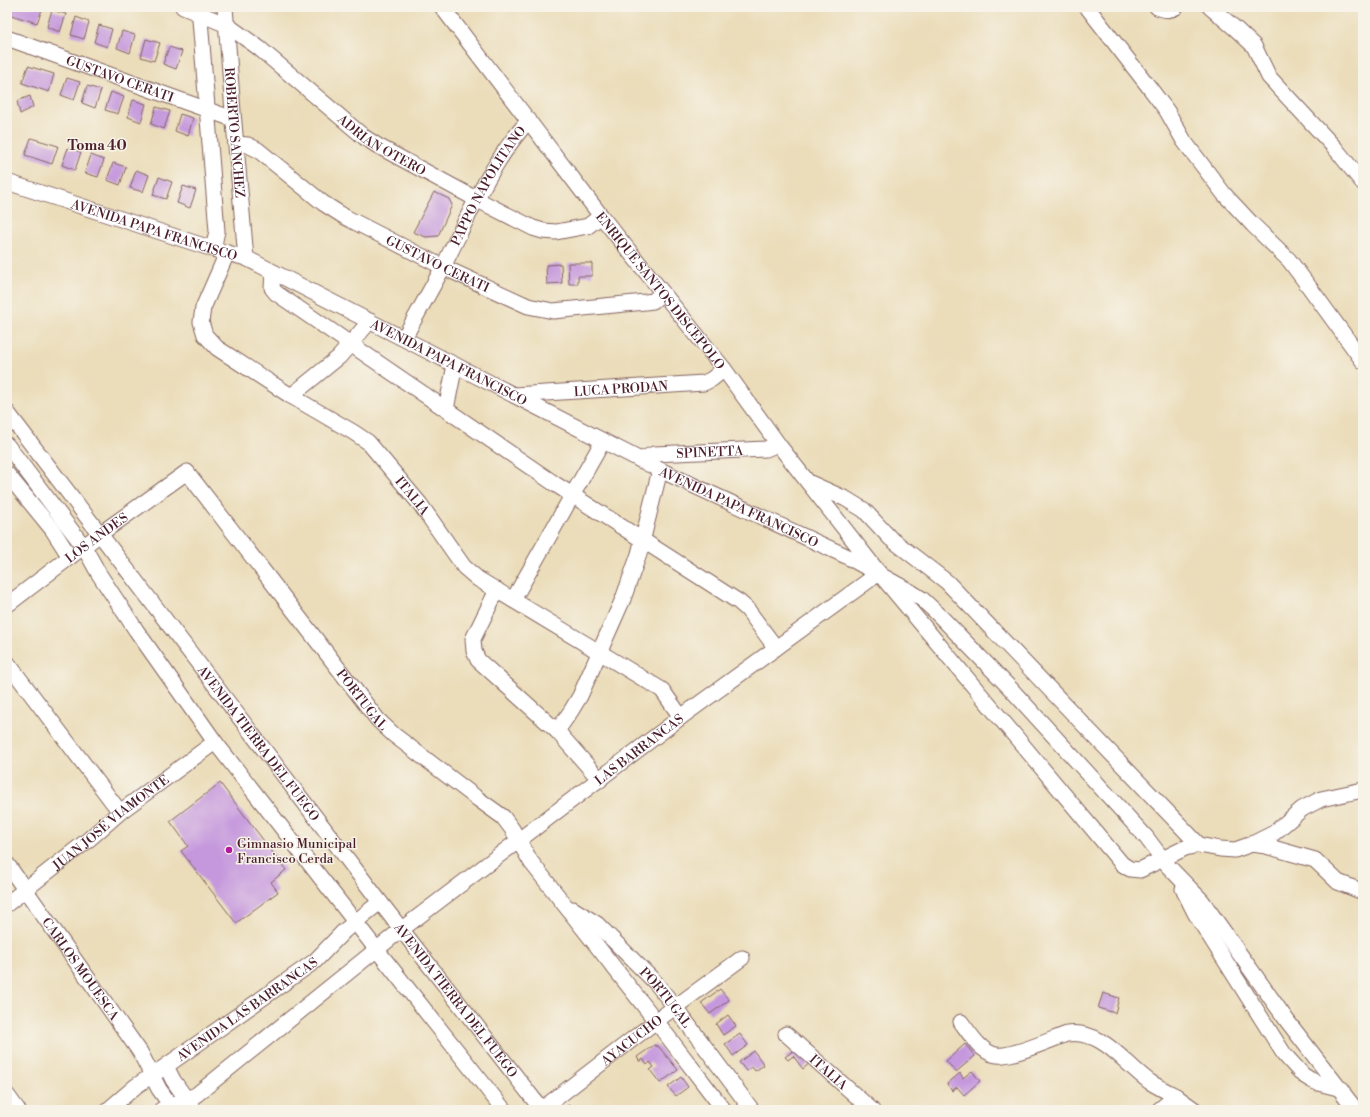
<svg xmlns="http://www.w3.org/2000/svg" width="1370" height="1117" font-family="'Libre Bodoni',serif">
<rect width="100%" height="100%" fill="#f7f3e8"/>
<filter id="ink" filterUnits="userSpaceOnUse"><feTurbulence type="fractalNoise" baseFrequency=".025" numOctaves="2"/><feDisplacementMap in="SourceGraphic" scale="8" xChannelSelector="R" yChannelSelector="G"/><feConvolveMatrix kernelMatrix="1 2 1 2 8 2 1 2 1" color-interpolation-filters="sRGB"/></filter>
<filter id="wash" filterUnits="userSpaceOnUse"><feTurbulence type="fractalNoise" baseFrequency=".012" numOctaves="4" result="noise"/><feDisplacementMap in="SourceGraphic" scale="16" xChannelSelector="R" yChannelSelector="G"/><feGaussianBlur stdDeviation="0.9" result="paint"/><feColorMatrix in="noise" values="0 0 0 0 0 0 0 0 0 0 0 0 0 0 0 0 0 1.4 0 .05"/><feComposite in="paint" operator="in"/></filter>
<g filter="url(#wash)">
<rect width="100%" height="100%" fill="#ebddba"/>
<g id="blocks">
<path fill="#c598dd" d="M13,7H43L37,23L11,15Z
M52,10L66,14L60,32L47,27Z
M76,17L89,22L84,39L71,35Z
M99,25L112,29L107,47L94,42Z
M122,31L135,35L130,53L117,48Z
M146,39L160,43L154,61L141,57Z
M169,47L182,51L176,69L163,64Z
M28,66L54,74L49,92L22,83Z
M67,78L80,82L74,100L61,95Z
M87,86L101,90L95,108L82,103Z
M111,92L124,97L118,114L105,110Z
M30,96L33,107L20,114L17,101Z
M133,100L146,104L141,122L128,117Z
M156,107L170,111L164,129L151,124Z
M180,114L193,118L188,136L175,131Z
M31,138L58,146L52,164L25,155Z
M68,148L81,152L75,170L62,165Z
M91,155L104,160L98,177L85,173Z
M113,163L126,167L120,185L107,180Z
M136,170L149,175L143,192L130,188Z
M159,177L172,182L166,199L153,195Z
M183,186L196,190L190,208L177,203Z
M434,192L449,199L452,205L438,236L426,237L413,232Z
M568,263H592V276H578V284H569Z
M561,264L562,283L547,284L546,265Z
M220,783L286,870L271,882L278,892L236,923L181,851L188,846L170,821Z
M720,989L729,1000L710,1014L701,1003Z
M1103,993L1119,998L1115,1013L1098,1008Z
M728,1015L736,1026L723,1035L716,1024Z
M740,1034L748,1045L733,1056L725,1044Z
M965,1044L975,1056L956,1072L946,1061Z
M654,1045L659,1047L678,1070L660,1083L650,1070L654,1067L650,1062L647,1065L643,1059L640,1062L637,1057Z
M797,1048L811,1062L803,1069L793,1056L788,1060L785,1057Z
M754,1051L764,1065L755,1071L752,1067L746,1071L739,1062Z
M972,1071L980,1081L964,1095L957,1087L952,1091L947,1084L960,1073L963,1078Z
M681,1077L688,1087L676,1096L668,1087Z
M569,1105L573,1110H566V1107Z"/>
</g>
</g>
<g filter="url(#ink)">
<use href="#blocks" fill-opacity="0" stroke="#82625d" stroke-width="1"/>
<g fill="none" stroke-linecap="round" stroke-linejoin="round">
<g stroke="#82625d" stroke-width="17">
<g id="minor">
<path id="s1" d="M183,7L227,25L259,48L364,137L378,146L476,199L533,228L543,231L556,232L588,226L601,216"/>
<path d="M199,7L217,231L213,249"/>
<path id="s2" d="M225,7L233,112L246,258"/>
<path id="s3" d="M442,7L601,216L724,369L778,444L879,573L1122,864L1130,869L1140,870L1185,848L1199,845L1220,849L1235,850L1252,844L1274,833L1302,809L1321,799L1363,790"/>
<path d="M1087,7L1149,87L1167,111L1184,141L1224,194L1253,225L1289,260L1310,288L1363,361"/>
<path d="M1157,7C1164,10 1169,11 1176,7"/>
<path d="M1210,7L1237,30L1254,46L1269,77L1335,148L1363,183"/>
<path id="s4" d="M7,38L233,119"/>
<path id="s5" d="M236,144L248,145L258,150L323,203L345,217L443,267L528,306L553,311L645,302L653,301L662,293"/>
<path id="s6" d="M7,182L213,249L246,258L660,470L846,556L911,592L922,599L937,613L1010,688L1146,837L1167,865L1202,901L1288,1022L1356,1110"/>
<path id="s7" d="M227,253L203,308L201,322L205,335L217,348L291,396L353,432L368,442L420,504L464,567L478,579L662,690L681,717"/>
<path d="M273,272L272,288L276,293L555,484L739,602L747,609L776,648"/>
<path id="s8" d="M404,338C417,314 431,290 444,265C469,215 491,162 529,120"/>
<path id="s9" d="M514,395L704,383L712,379L724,369"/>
<path d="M291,396L339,357L370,321"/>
<path d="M446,409L455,365"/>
<path id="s10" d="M7,412L380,902L542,1110"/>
<path d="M7,445L84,547L99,574L136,630L215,742L377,950L504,1110"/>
<path id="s11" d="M640,460L654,454L766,449L778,444"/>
<path d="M7,474L52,529L70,557"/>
<path d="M808,482L846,499L864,510L890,538L947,582L1199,845"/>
<path d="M497,590L473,639L474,651L478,660L557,731L600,780"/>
<path d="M513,600L603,441"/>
<path id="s12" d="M7,605L100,534L187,472L378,720L394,735L478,799L503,817L512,829L531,862L656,1021L724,1110"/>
<path d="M7,662L120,812"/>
<path d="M557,731L571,711L580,696L623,599L639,554L660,470"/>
<path d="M1252,844L1266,846L1315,860L1338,882L1363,892"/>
<path id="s13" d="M7,864L140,1052L159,1089L174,1110"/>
<path d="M1183,889L1195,913L1284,1054L1303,1075L1311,1080L1318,1083L1342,1089"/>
<path id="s14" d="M7,904L88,840L120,812L215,742"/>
<path id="s15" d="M573,909L597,924L656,983L675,1007L752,1110"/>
<path d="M961,1022C970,1034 981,1052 996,1055C1011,1058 1052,1039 1067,1034C1103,1029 1123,1063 1150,1082C1158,1087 1166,1091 1174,1095C1181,1100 1188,1105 1195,1110"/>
<path id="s16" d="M786,1034L872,1110"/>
<path d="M166,1066L173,1080L194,1110"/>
<path d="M7,1095L18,1110"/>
<path id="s17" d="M542,1109L656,1021L742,958"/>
<path id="s18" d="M108,1110L136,1086L166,1066L315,961L344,931L380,902"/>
<path id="s19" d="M161,1110L196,1095L402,929L681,717L879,573"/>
<path d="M1159,1110L1176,1096"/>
</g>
</g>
<use href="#minor" stroke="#fff" stroke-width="15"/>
</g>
</g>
<circle fill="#b5179e" stroke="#f7f3e8" stroke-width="1.5" cx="229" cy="850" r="4"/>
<g text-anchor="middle" stroke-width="3" stroke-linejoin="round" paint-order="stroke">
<g font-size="13" fill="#4a1f2b" stroke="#f7f3e8">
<text dy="5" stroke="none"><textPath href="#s4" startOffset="120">GUSTAVO CERATI</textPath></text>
<text dy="5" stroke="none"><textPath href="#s2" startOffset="126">ROBERTO SANCHEZ</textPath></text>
<text dy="5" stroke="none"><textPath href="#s1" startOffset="244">ADRIAN OTERO</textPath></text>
<text dy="5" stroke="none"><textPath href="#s8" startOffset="174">PAPPO NAPOLITANO</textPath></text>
<text dy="5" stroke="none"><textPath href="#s6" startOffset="155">AVENIDA PAPA FRANCISCO</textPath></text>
<text dy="5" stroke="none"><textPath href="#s5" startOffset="237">GUSTAVO CERATI</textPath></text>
<text dy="5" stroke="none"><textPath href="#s3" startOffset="358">ENRIQUE SANTOS DISCEPOLO</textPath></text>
<text dy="5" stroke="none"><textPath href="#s6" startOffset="479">AVENIDA PAPA FRANCISCO</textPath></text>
<text dy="5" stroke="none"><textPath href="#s9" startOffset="107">LUCA PRODAN</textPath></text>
<text dy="5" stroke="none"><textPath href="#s11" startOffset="71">SPINETTA</textPath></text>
<text dy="5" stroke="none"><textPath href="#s7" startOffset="353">ITALIA</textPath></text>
<text dy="5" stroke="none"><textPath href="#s6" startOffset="803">AVENIDA PAPA FRANCISCO</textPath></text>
<text dy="5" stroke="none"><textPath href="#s12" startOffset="112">LOS ANDES</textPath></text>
<text dy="5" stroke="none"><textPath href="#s12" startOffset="511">PORTUGAL</textPath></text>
<text dy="5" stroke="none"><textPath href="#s10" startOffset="416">AVENIDA TIERRA DEL FUEGO</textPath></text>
<text dy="5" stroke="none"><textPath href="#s19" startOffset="600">LAS BARRANCAS</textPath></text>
<text dy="5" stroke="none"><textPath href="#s14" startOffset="132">JUAN JOSÉ VIAMONTE</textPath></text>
<text dy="5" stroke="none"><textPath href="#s13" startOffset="128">CARLOS MOUESCA</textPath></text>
<text dy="5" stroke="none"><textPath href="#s15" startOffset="129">PORTUGAL</textPath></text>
<text dy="5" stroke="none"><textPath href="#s10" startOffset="740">AVENIDA TIERRA DEL FUEGO</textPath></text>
<text dy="5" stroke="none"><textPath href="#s18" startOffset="172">AVENIDA LAS BARRANCAS</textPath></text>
<text dy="5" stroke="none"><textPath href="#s17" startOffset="113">AYACUCHO</textPath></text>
<text dy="5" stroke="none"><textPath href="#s16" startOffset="57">ITALIA</textPath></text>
</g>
<g font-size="13" fill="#4a1f2b" stroke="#f7f3e8" text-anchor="start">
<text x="237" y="848">Gimnasio Municipal<tspan x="237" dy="15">Francisco Cerda</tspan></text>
</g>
<g font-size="14" font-weight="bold" fill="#4a1f2b" stroke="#f7f3e8">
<text x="97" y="150">Toma 40</text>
</g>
</g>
<rect width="1370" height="1117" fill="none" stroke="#f7f3e8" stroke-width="24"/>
</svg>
